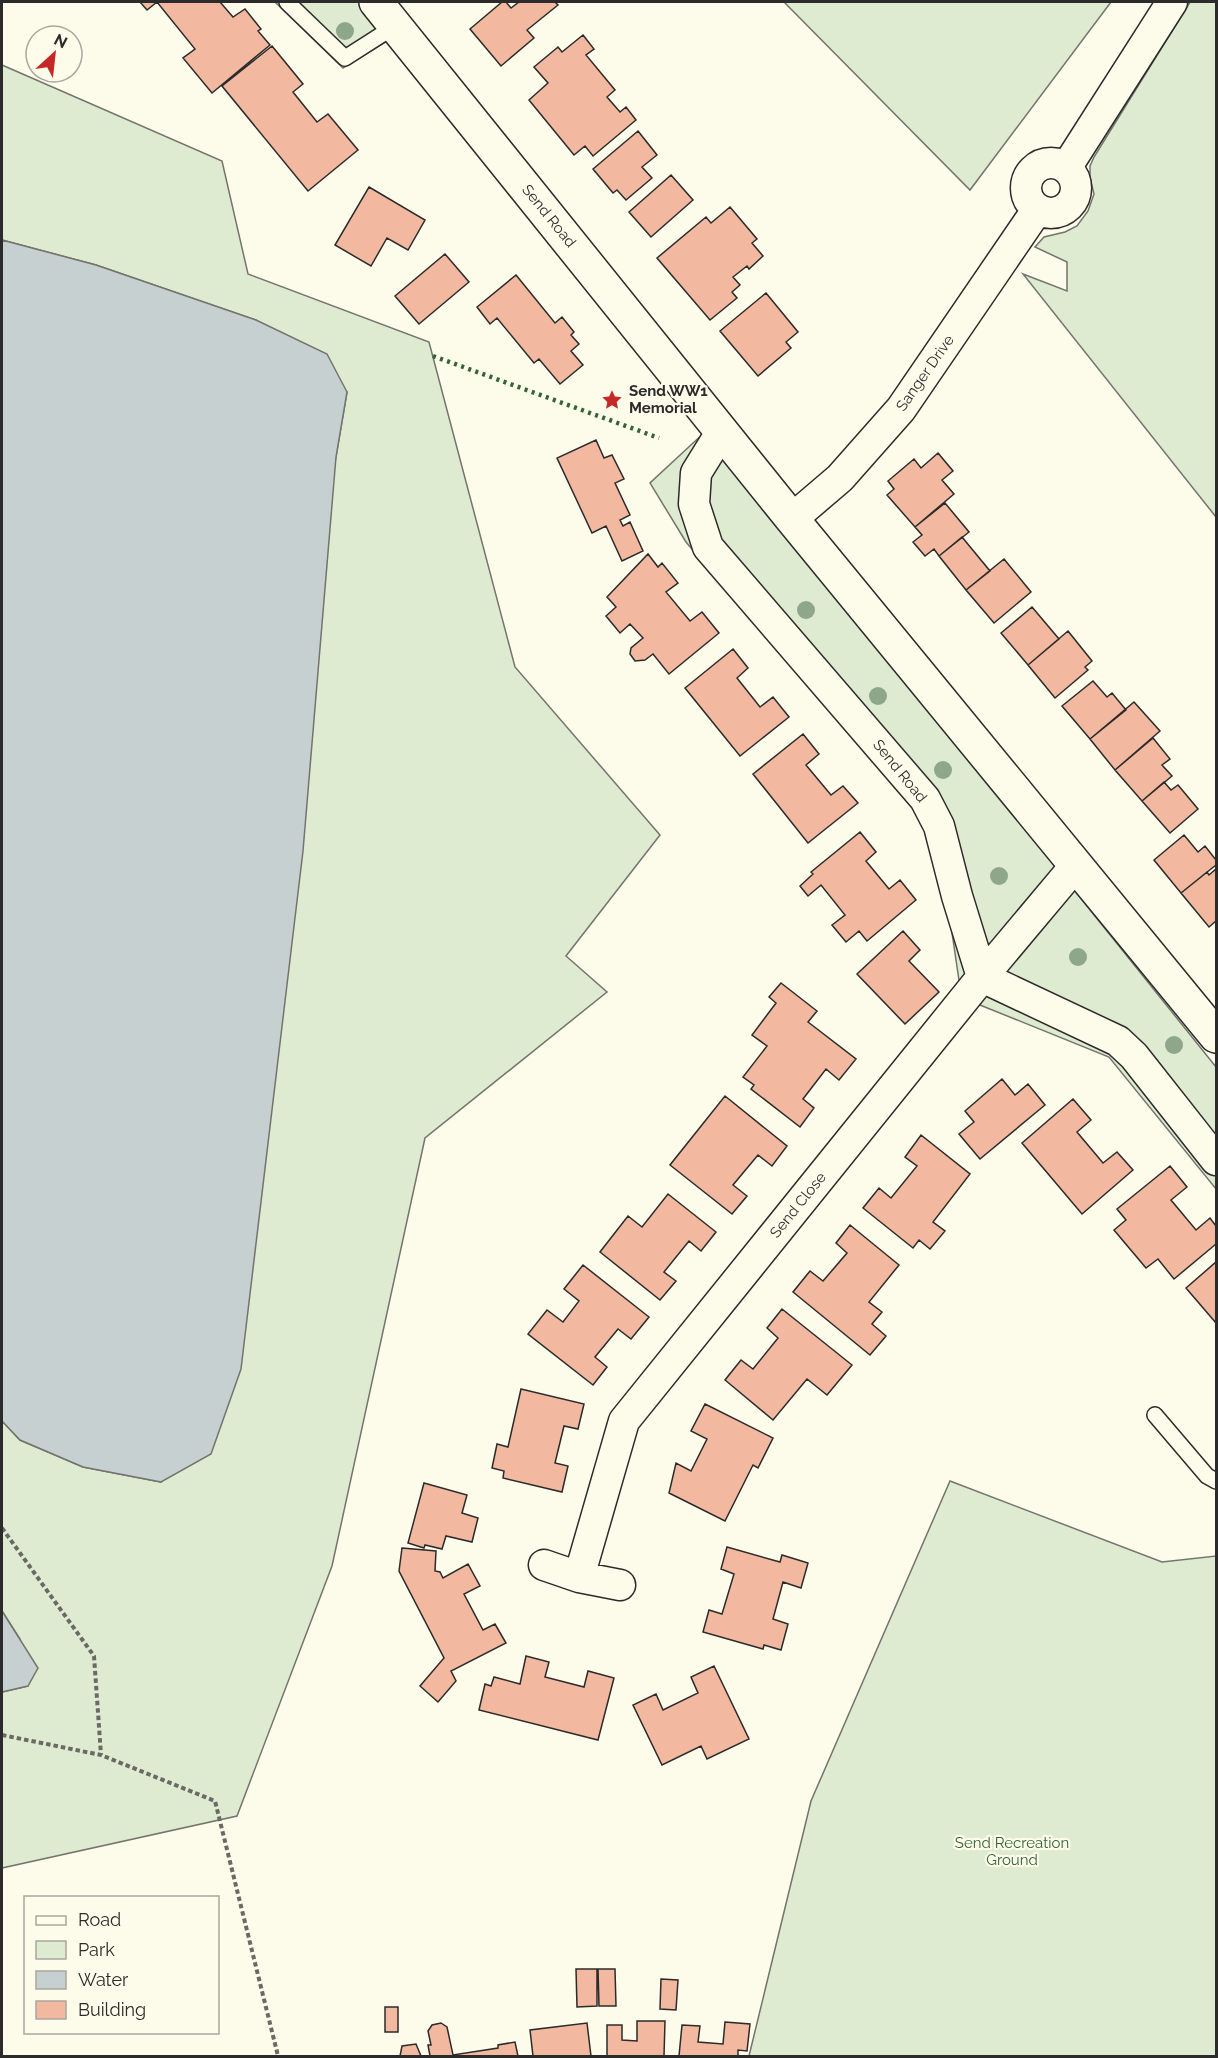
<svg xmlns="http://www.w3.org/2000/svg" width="1218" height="2058" font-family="Raleway,sans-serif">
<rect width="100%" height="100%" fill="#fdfbea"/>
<path fill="#deebd1" stroke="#74746e" stroke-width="1.5" d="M275,2H361L392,38L343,68Z
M784,2H1111L970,190Z
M1190,2H1216V517L1023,274L1067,291V262L1035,247L1044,237L1065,232L1077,226L1088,211L1094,194L1090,178V166L1094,157Z
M2,65L222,161L248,274L429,342L515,667L660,835L566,956L607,992L425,1138L332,1566L237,1816L2,1868V1692L28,1686L20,1639L2,1611V1421L20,1440L83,1467L161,1482L347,392L256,320L96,265L2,240Z
M706,431L1216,1067V1189L1109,1057L975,1003L960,987L938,838L686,542L650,483Z
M950,1481L1162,1562L1216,1556V2056H749L811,1801Z"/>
<path fill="#c7d0d0" stroke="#74746e" stroke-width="1.5" d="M2,240L96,265L256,320L327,354L347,392L336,457L303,851L241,1369L211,1454L161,1482L83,1467L20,1440L2,1421Z
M2,1611L38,1668L28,1686L2,1692Z"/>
<path fill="#f2b8a0" stroke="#2b2b2b" stroke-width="1.5" d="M140,2H220L233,17L245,9L261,29L258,31L270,45L212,93L183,58L195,49L157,2L147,10Z
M502,2H506L511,8L519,2H555L558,5L527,30L534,38L501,66L470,29Z
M583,35L594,49L586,55L615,90L607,97L620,112L626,107L636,120L593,156L585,146L574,155L529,100L548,83L534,67L558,47L562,52Z
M272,46L303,84L293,92L317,122L328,114L358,150L308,191L222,86Z
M638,131L657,155L642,167L652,178L626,200L617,190L613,193L593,169Z
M671,175L693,200L651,237L629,212Z
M369,187L425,220L408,250L387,238L371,266L335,245Z
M730,207L757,239L752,243L763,256L749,269L747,266L733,277L740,285L732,292L737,298L710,320L657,258L706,217L711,223Z
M445,254L469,282L419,324L395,296Z
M516,275L555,323L562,317L574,332L571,335L579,344L571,351L583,365L560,384L539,359L534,363L497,318L490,324L477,307Z
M766,293L798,332L786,342L791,348L758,376L720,331Z
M596,440L604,458L612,455L624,479L615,483L630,515L620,520L623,526L630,522L643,551L622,561L606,526L592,533L557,458Z
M938,453L953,471L942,480L954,494L915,527L887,495L894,489L888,481L914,459L921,468Z
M945,503L969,532L939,556L934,549L925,556L913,542L922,535L915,527Z
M962,537L990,571L966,590L939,556Z
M648,554L658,567L662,563L678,583L666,592L690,621L702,612L719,633L669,674L653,654L645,660L635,661L630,654L631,648L643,638L630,624L620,633L606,616L616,607L607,597Z
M1004,559L1031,592L994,623L966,590Z
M1032,607L1059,639L1028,665L1001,633Z
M1068,631L1092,661L1085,667L1088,670L1055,698L1028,665Z
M733,649L748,668L737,678L760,707L773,697L789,717L740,756L685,688Z
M1093,681L1107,697L1112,693L1126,710L1090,739L1062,706Z
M1134,702L1160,731L1115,770L1090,739Z
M803,734L819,754L806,765L831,795L843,786L858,803L808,843L753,774Z
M1153,738L1170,759L1162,765L1172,776L1142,801L1115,770Z
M1164,782L1171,790L1178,785L1198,809L1170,833L1142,801Z
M860,832L876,852L866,861L889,889L900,880L916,900L867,941L859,931L846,942L832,925L845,915L821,885L808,896L800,886L813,874L811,872Z
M1184,835L1198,852L1205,846L1216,860V865L1181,893L1154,860Z
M1216,869V921L1209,927L1181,893L1207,872L1209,875Z
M903,931L920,950L909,961L939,992L905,1024L857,974Z
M781,983L817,1011L808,1022L856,1059L839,1080L826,1069L803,1099L814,1108L800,1127L751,1089L754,1085L743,1077L767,1046L752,1035L776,1003L769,997Z
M1002,1079L1015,1095L1028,1084L1045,1105L980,1159L959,1134L974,1122L965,1111Z
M725,1096L787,1146L772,1166L758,1155L733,1185L747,1196L732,1214L670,1165Z
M1073,1099L1091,1120L1077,1132L1103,1163L1117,1152L1133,1170L1082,1214L1022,1143Z
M921,1135L970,1174L933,1222L945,1231L930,1249L919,1240L913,1248L863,1208L879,1188L891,1198L917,1166L905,1157Z
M1170,1166L1187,1187L1171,1200L1196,1230L1210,1218L1216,1226V1244L1174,1279L1158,1259L1146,1268L1114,1230L1126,1220L1117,1209Z
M668,1194L716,1232L701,1251L689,1241L664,1272L676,1281L660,1300L600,1252L628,1216L642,1227Z
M850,1225L899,1265L869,1302L882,1312L872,1324L886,1336L870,1355L793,1292L810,1271L823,1281L847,1253L836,1243Z
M1216,1262V1323L1186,1288Z
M583,1265L649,1317L631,1339L618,1329L595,1357L607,1367L593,1385L528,1334L547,1310L563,1322L579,1301L564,1289Z
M782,1309L852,1365L827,1395L807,1379L773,1420L725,1380L741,1360L753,1369L778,1338L767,1328Z
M521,1389L584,1404L578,1429L564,1426L555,1463L568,1466L562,1492L503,1478L504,1471L492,1468L497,1444L508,1447Z
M705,1404L773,1438L758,1468L753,1465L725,1521L669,1493L676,1463L691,1471L707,1439L691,1431Z
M424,1483L467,1495L462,1513L478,1518L472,1542L446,1536L442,1549L425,1545L424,1548L408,1543Z
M727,1547L780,1562L782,1555L808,1563L801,1588L783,1582L773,1619L788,1624L781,1650L764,1645L763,1649L703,1632L709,1610L722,1614L734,1574L721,1569Z
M402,1548L436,1551L435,1571L440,1572L443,1578L468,1564L480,1586L464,1594L483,1630L495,1624L506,1643L451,1671L456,1681L438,1702L420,1686L444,1658L399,1571Z
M526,1656L549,1662L545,1677L584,1687L588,1671L614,1678L598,1740L479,1710L485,1684L491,1686L494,1677L520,1684Z
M714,1666L749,1739L707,1759L701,1746L662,1765L633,1705L656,1694L663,1710L698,1693L691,1677Z
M576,1969H597V2006L577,2007Z
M598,1969H615L616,2006H599Z
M661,1979L678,1980L676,2010L660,2009Z
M385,2007H398V2032H385Z
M637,2021H665L664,2056H607V2025H622V2040L637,2041Z
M725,2022L750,2024L747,2051L738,2050V2056H679L682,2025L700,2026L698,2042L723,2044Z
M441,2023L447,2027L453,2055L498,2048V2045L515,2042L518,2056H430L428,2045H431L428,2031L432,2025Z
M587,2023L591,2056H533L530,2030Z
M416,2044L421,2056H400L402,2046Z"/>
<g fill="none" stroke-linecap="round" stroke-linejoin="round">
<g stroke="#2b2b2b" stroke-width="18">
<path id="service" d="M287,2L345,58L395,26
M1155,1415L1207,1476L1216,1481"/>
</g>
<g stroke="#2b2b2b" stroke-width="33">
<path id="minor" d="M1026 188a25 25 0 1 1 50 0a25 25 0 1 1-50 0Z
M1066,168L1172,2
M722,431L696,473L694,504L708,547L925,799L939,826L957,896L982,977L1118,1041L1134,1056L1216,1160
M792,519L840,478L901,409L1037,210
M544,1565L579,1577L620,1585
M579,1577L624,1421L982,977L1076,865"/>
</g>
<g stroke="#2b2b2b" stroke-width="36">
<path id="primary" d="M376,2L792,519L1216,1036"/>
</g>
<path stroke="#6a6964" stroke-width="4" stroke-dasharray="4.5 3" stroke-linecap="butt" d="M2,1528L94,1656L101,1755
M2,1735L101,1755L215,1801L278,2056"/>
<use href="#service" stroke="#fdfbea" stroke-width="15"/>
<use href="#minor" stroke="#fdfbea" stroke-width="30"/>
<use href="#primary" stroke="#fdfbea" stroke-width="33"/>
<path stroke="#34623c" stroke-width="4.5" stroke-dasharray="3 4.5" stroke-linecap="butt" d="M433,356L659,438"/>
</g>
<g fill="#8ea78a">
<circle cx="345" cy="31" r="9"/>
<circle cx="806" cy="610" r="9"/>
<circle cx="878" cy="696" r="9"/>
<circle cx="943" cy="770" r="9"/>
<circle cx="999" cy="876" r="9"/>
<circle cx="1078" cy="957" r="9"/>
<circle cx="1174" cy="1045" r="9"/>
</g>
<defs>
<g id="sight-bare" transform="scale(1.62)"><path d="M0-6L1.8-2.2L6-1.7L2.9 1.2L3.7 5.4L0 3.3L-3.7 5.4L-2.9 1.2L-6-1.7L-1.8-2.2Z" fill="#c62828" stroke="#fdfbea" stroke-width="2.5" paint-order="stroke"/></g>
</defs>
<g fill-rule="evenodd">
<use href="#sight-bare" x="612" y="400"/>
</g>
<g text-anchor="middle" stroke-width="4.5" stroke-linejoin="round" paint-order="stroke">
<g font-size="15" fill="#2b2b2b" stroke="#fdfbea">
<text transform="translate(549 216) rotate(51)" y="5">Send Road</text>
<text transform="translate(925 373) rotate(-55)" y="5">Sanger Drive</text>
<text transform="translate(900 771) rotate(51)" y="5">Send Road</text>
<text transform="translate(798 1205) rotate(-51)" y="5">Send Close</text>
</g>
<g font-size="15" font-weight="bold" fill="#2b2b2b" stroke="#fdfbea" text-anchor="start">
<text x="629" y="396">Send WW1<tspan x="629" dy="17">Memorial</tspan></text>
</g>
<g font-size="15" fill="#34623c" stroke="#fdfbea">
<text x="1012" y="1848">Send Recreation<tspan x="1012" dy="17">Ground</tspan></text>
</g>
</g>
<rect width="1218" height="2058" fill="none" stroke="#2b2b2b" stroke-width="6"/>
<rect x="24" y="1896" width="195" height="138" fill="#fdfbea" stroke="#a9a89e" stroke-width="1.5"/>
<rect x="36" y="1916" width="30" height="9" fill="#fdfbea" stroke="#a9a89e" stroke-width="1.5"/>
<text x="78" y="1926" font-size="18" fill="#2b2b2b">Road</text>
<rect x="36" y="1941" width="30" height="18" fill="#deebd1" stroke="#a9a89e" stroke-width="1.5"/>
<text x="78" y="1956" font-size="18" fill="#2b2b2b">Park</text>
<rect x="36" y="1971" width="30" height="18" fill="#c7d0d0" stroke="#a9a89e" stroke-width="1.5"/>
<text x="78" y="1986" font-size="18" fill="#2b2b2b">Water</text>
<rect x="36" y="2001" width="30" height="18" fill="#f2b8a0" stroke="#a9a89e" stroke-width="1.5"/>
<text x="78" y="2016" font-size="18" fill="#2b2b2b">Building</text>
<g transform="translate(54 54) rotate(27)"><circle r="28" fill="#fdfbea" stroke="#a9a89e" stroke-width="1.5"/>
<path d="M0-4.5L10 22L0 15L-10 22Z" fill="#c62828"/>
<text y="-9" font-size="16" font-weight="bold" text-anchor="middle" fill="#2b2b2b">N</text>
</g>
</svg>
